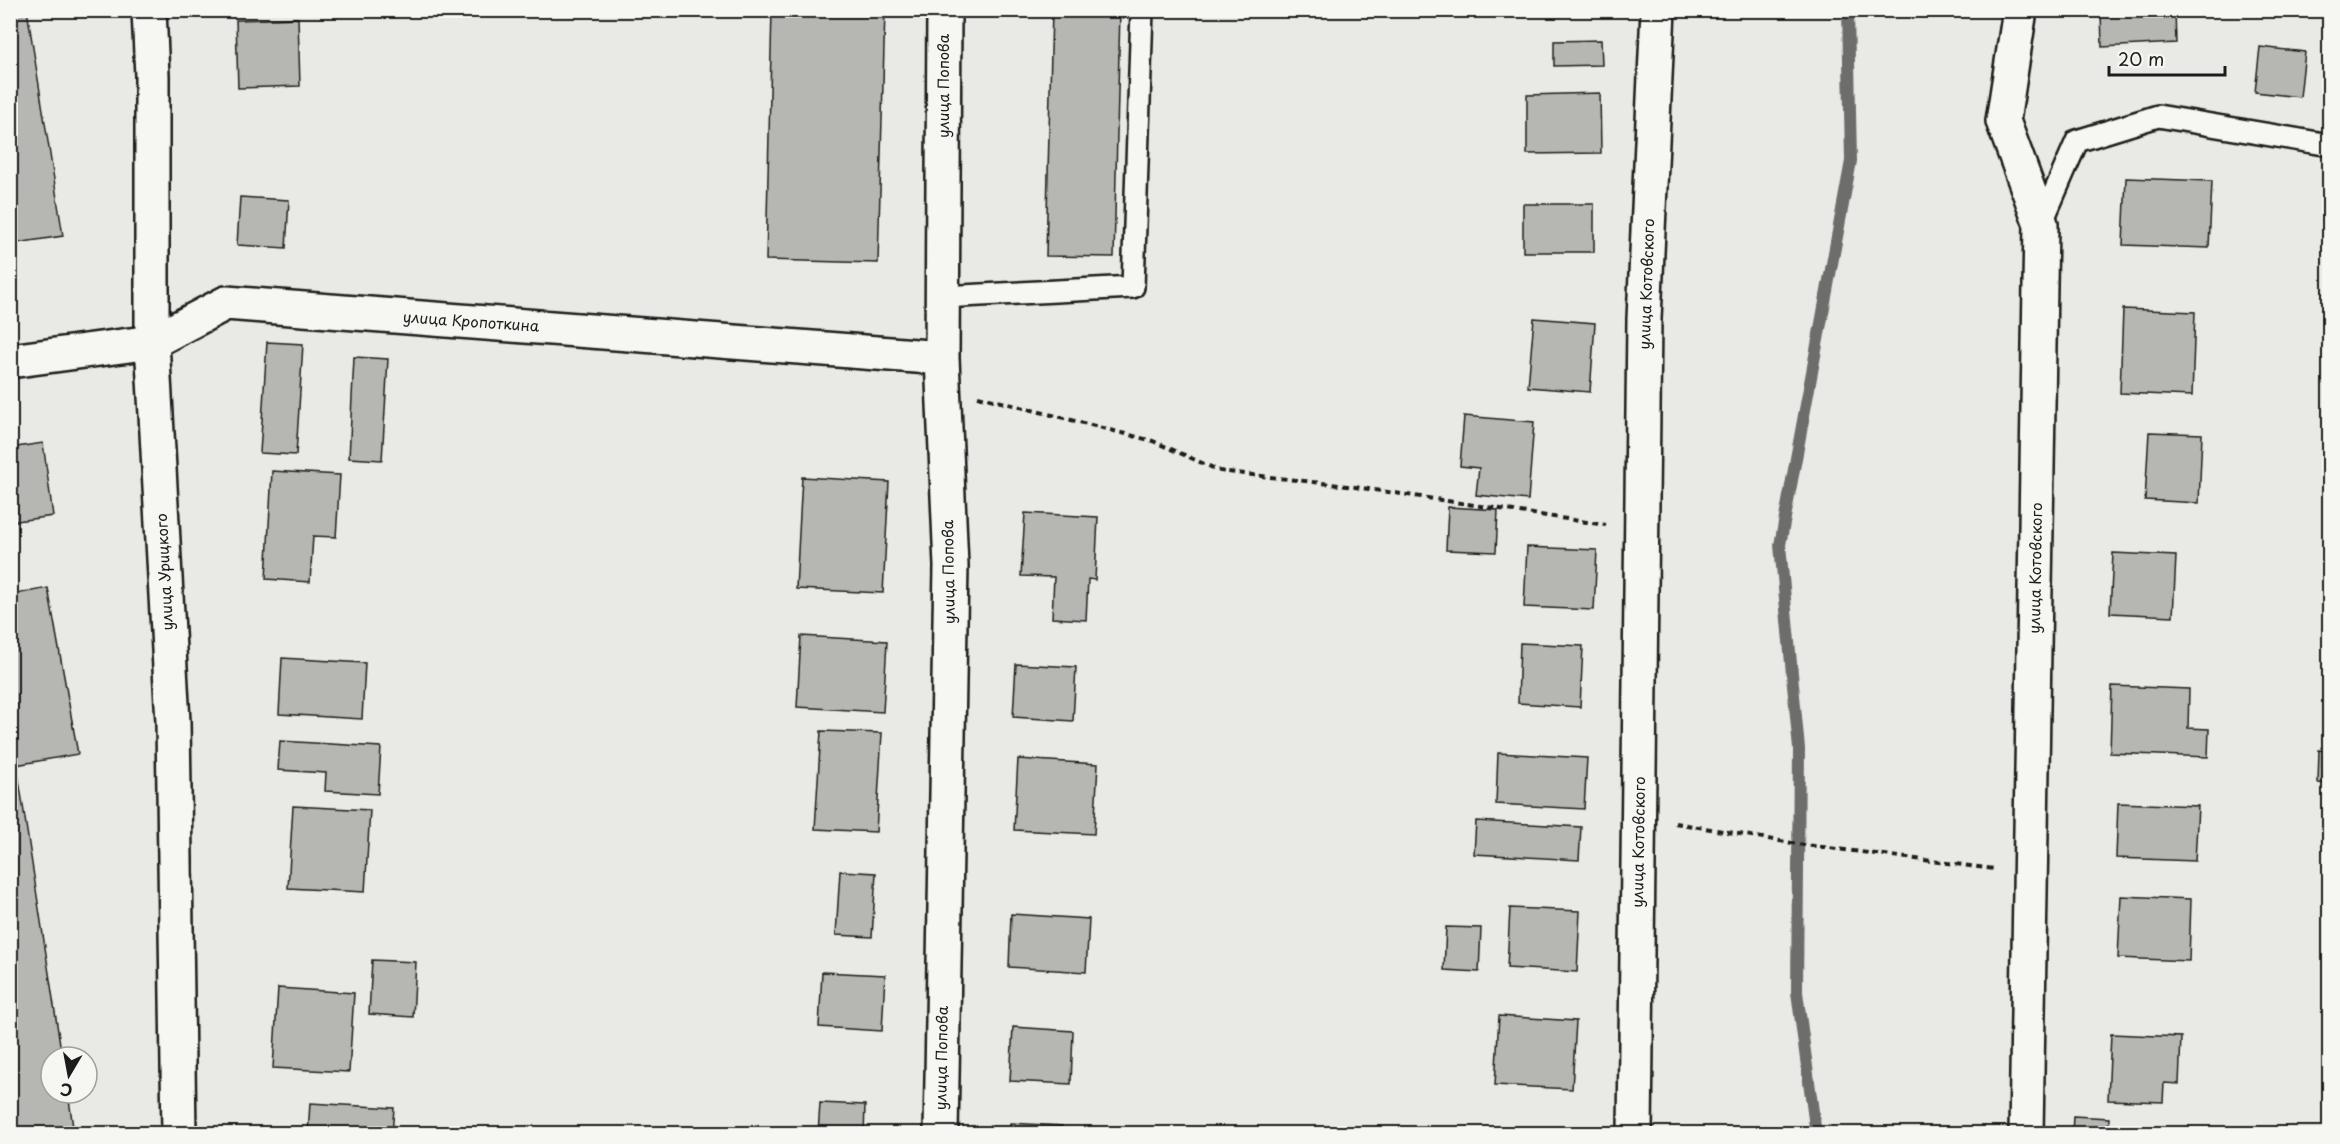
<svg xmlns="http://www.w3.org/2000/svg" width="2340" height="1144" font-family="'Playpen Sans',sans-serif">
<rect width="100%" height="100%" fill="#e9e9e5"/>
<filter id="ink" filterUnits="userSpaceOnUse"><feTurbulence type="fractalNoise" baseFrequency=".0167" numOctaves="2"/><feDisplacementMap in="SourceGraphic" scale="12" xChannelSelector="R" yChannelSelector="G"/><feConvolveMatrix kernelMatrix="1 2 1 2 8 2 1 2 1" color-interpolation-filters="sRGB"/></filter>
<g filter="url(#ink)">
<g fill="none" stroke-linecap="round" stroke-linejoin="round">
<path stroke="#6d6d6c" stroke-width="12" d="M1816,1134L1797,992L1799,749L1780,545L1851,161L1848,10"/>
</g>
<path fill="#b6b6b3" stroke="#1c1c1c" stroke-width="1.5" d="M27,10L63,236L10,244V13Z
M772,10H885L878,263L766,260Z
M1052,10H1120L1114,257L1046,256Z
M2101,10H2175L2176,43L2102,47Z
M298,18L300,86L238,88L236,20Z
M1601,40L1602,65L1554,66V41Z
M2260,47L2305,52L2300,97L2255,92Z
M1600,93L1601,153L1527,154V95Z
M2126,178L2212,181L2209,248L2123,245Z
M240,197L289,200L286,248L237,245Z
M1523,204H1594V252H1523Z
M2123,309L2195,312L2192,396L2120,393Z
M1534,318L1595,323L1590,392L1528,387Z
M267,342L303,344L296,455L260,453Z
M354,357L388,359L382,460L349,458Z
M1464,416L1534,422L1528,500L1476,495L1479,468L1460,466Z
M2149,432L2202,434L2199,503L2145,500Z
M43,443L53,516L10,522V448Z
M272,471L340,475L336,537L313,536L310,582L266,579Z
M802,477L889,482L883,593L796,589Z
M1448,507L1498,510L1496,552L1446,550Z
M1025,513L1098,517L1095,580L1088,579L1086,620L1052,618L1054,577L1021,576Z
M1527,547L1597,550L1594,610L1524,607Z
M2113,553L2176,556L2173,616L2110,613Z
M48,588L78,754L10,766V595Z
M801,636L887,641L883,712L797,707Z
M1520,643L1583,646L1580,707L1518,703Z
M282,658L365,663L362,719L279,714Z
M1016,664L1076,667L1073,721L1013,717Z
M2112,686L2189,689L2188,728L2209,729L2208,757L2110,753Z
M821,731L882,733L876,832L815,829Z
M280,741L381,747L378,794L325,791L326,773L278,770Z
M2319,750L2330,751V784L2318,783Z
M1498,753L1587,758L1584,809L1496,804Z
M1018,759L1098,764L1094,834L1014,830Z
M17,767L62,1057H51V1093H68L74,1134H10V768Z
M2118,803L2198,806L2195,861L2116,858Z
M293,806L370,810L365,892L288,888Z
M1476,821L1581,827L1579,860L1474,854Z
M840,871L876,873L872,937L836,935Z
M2121,896L2191,899L2189,961L2118,958Z
M1510,908L1580,911L1577,972L1507,968Z
M1011,914L1089,919L1086,972L1009,967Z
M1446,927L1481,928L1479,972L1444,970Z
M372,960L416,962L413,1017L369,1014Z
M822,972L885,975L882,1031L819,1027Z
M278,988L354,993L349,1072L273,1068Z
M1499,1016L1576,1021L1572,1089L1495,1085Z
M1013,1027L1073,1031L1071,1084L1010,1081Z
M2111,1034L2181,1037L2179,1084L2164,1083L2163,1102L2108,1100Z
M310,1103L394,1108L392,1134H308Z
M820,1103L865,1105L864,1134H818Z
M2073,1116L2109,1118L2108,1134H2072Z
M1010,1123L1062,1126V1134H1009Z"/>
<g fill="none" stroke-linecap="round" stroke-linejoin="round">
<g stroke="#1c1c1c" stroke-width="26">
<path id="service" d="M2041,224L2077,141L2158,116L2330,145
M942,297L1133,287L1142,10"/>
</g>
<g stroke="#1c1c1c" stroke-width="38">
<path id="minor" d="M149,10L152,76V342L173,722L179,1134
M2020,10L2003,121L2041,224L2026,1134
M10,361L152,342L226,303L942,358
M941,1134L951,566L942,358L944,10
M1635,1134L1644,319L1658,10"/>
</g>
<path stroke="#1c1c1c" stroke-width="4" stroke-dasharray="6 4.5" stroke-linecap="butt" d="M978,396L1153,441L1220,471L1355,487L1606,525
M1675,823L1798,844L1994,869"/>
<use href="#service" stroke="#f6f6f2" stroke-width="21"/>
<use href="#minor" stroke="#f6f6f2" stroke-width="33"/>
</g>
</g>
<g text-anchor="middle" stroke-width="5" stroke-linejoin="round" paint-order="stroke">
<g font-size="15" fill="#1c1c1c" stroke="#f6f6f2">
<text transform="translate(944 86) rotate(-90)" y="5">улица Попова</text>
<text transform="translate(1647 284) rotate(-88)" y="5">улица Котовского</text>
<text transform="translate(471 322) rotate(4)" y="5">улица Кропоткина</text>
<text transform="translate(2036 568) rotate(-89)" y="5">улица Котовского</text>
<text transform="translate(165 572) rotate(-93)" y="5">улица Урицкого</text>
<text transform="translate(949 572) rotate(-91)" y="5">улица Попова</text>
<text transform="translate(1639 842) rotate(-89)" y="5">улица Котовского</text>
<text transform="translate(942 1058) rotate(-89)" y="5">улица Попова</text>
</g>
</g>
<rect width="2340" height="1144" fill="none" stroke="#f6f6f2" stroke-width="36"/>
<rect x="18" y="18" width="2304" height="1108" fill="none" stroke="#1c1c1c" stroke-width="2" filter="url(#ink)"/>
<g transform="translate(69 1075) rotate(190)"><circle r="28" fill="#f6f6f2" stroke="#9f9f9c" stroke-width="1.5"/>
<path d="M0-4.5L10 22L0 15L-10 22Z" fill="#1c1c1c"/>
<text y="-9" font-size="16" font-weight="bold" text-anchor="middle" fill="#1c1c1c">С</text>
</g>
<path d="M2109 66v9h116v-9" fill="none" stroke="#1c1c1c" stroke-width="3"/>
<text x="2118" y="66" font-size="18" fill="#1c1c1c" stroke="#f6f6f2" stroke-width="4.5" paint-order="stroke">20 m</text>
</svg>
